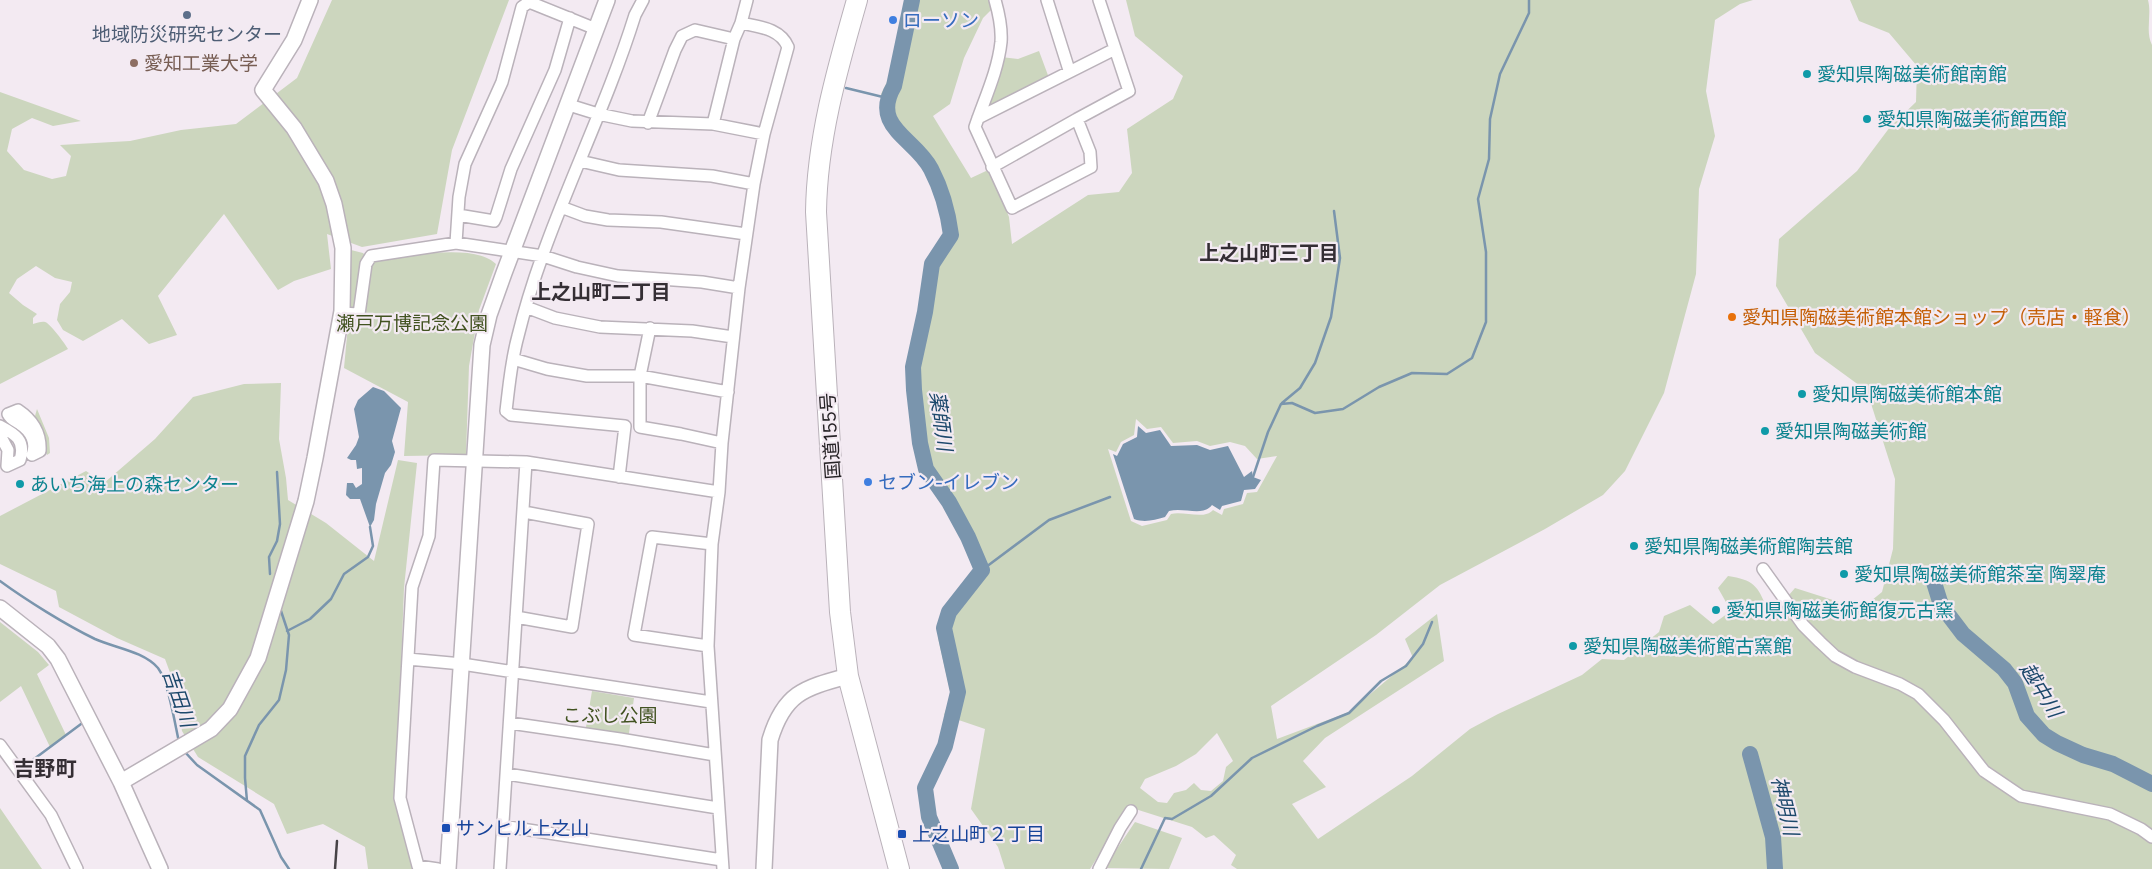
<svg xmlns="http://www.w3.org/2000/svg" width="2152" height="869" font-family="Figtree,'Noto Sans JP',sans-serif">
<rect width="100%" height="100%" fill="#f3eaf2"/>
<path fill="#ccd6be" fill-rule="evenodd" d="M332,0H509L452,150L437,234L362,247L327,234L331,269L294,281L278,290L224,214L158,296L177,335L149,344L122,319L83,341L63,330L57,320L60,304L70,292L72,282L55,278L36,266L17,279L9,293L23,305L37,314L33,318V324C37,323 42,321 45,322C49,322 66,345 68,349L0,384V92L81,121L53,126L32,118L12,129L7,151L24,170L52,179L66,176L71,156L60,145L130,141L181,130L236,124L297,78Z
M917,0H989L992,9L983,18L964,58L950,104L933,116L971,178L986,171L991,172L1009,217L1012,244L1088,195L1119,192L1132,173L1127,129L1173,99L1183,76L1135,36L1126,0H1753L1740,4L1715,20L1706,91L1715,136L1699,189L1696,274L1664,393L1625,471L1603,495L1545,529L1440,585L1376,635L1271,706L1277,739L1349,712L1413,658L1405,639L1437,614L1444,661L1325,738L1303,761L1326,787L1292,804L1318,839L1412,776L1470,729L1498,714L1582,675L1602,659L1624,660L1659,632L1664,616L1690,605L1713,624L1731,611L1718,588L1728,576C1753,580 1758,585 1767,609L1783,602L1795,588L1861,609L1882,592L1893,549L1895,479L1867,391L1815,353L1776,286L1779,239L1857,171L1890,127L1916,102L1917,66L1889,33L1859,21L1850,0H2148C2152,15 2145,31 2152,45V869H1237L1231,865L1236,855L1214,835L1206,838L1192,827L1129,807L1090,869H1005L998,847L971,809L985,729L944,715L951,695L938,638L956,610L985,572L975,536L934,473L925,446L919,370L921,347L935,267L955,238L952,207L927,155L893,120L881,94L891,74L904,63ZM1136,419L1147,429L1161,427L1173,443L1197,441L1210,446L1230,442L1245,446L1257,459L1277,456L1257,492L1247,493L1243,504L1224,509L1222,515L1213,510C1205,520 1184,511 1171,514L1167,520L1142,526L1131,521L1108,449L1116,452L1121,442L1134,435ZM1217,733L1233,761L1226,767L1223,781L1211,791L1201,790L1194,783L1186,790L1174,793L1167,803L1158,802L1140,788L1145,779L1176,766L1196,754Z
M1039,51L1049,78L992,109L987,104L1001,57L1018,59Z
M351,250L363,253L372,262C401,257 474,242 496,264L479,310L469,366L466,455L404,456L408,402L344,368L351,293Z
M281,383L279,439L286,478L288,500L326,523L374,561L398,460L417,463L404,588L396,802L412,869H368L365,847L323,824L287,834L274,804L198,757L182,731L175,686L165,659L117,638L59,607L56,591L0,564V516L86,471L104,483L155,439L193,397L244,384Z
M37,409L49,438L50,453L47,455L33,423Z
M0,622L38,652L49,665L37,674L66,735L50,747L21,686L0,702Z
M592,691L634,698L628,740L585,733Z
M0,808L42,869H0Z
M1135,822L1182,838L1169,869L1104,868Z"/>
<path fill="#7a95ad" d="M373,387L384,391L401,408L392,441L395,452L391,465L385,473L376,504L374,520L370,527L360,499H350L346,495L347,483H353L356,488L362,484V468L357,469L356,460H351L347,458L356,445L359,437L354,409L358,400Z
M1138,426L1146,433L1160,430L1171,446L1197,445L1210,450L1228,446L1244,477L1252,471L1253,477L1261,480L1255,489L1244,490L1241,501L1222,506L1220,510L1212,505C1203,517 1184,507 1169,511L1165,517C1154,520 1145,523 1134,519L1113,454L1117,456L1123,444L1137,437Z"/>
<g fill="none" stroke-linecap="round" stroke-linejoin="round">
<path stroke="#7a95ad" stroke-width="2.5" d="M846,88L887,98
M1282,403L1300,388L1315,363L1331,317L1340,258L1334,211
M1253,477L1268,432L1281,404L1292,403L1315,413L1343,409L1379,387L1412,373L1447,374L1472,358L1486,322V252L1478,199L1489,159L1490,119L1500,74L1529,13V0
M982,570L1049,520L1110,497
M270,574L269,557L277,541L280,524L277,472
M0,581C26,600 66,625 95,639C115,648 143,651 158,668C168,681 175,724 179,742
M287,631L310,619L331,599L344,574L368,557L373,546L370,527
M184,751L197,765L260,810L281,857L289,869
M22,768L81,724
M247,801L245,778V756L259,725L279,700L286,670L289,635L280,608
M1141,869L1165,818L1172,819L1211,796L1252,758L1317,726L1349,713L1381,681L1406,666L1423,644L1432,622"/>
<path stroke="#7a95ad" stroke-width="16" d="M912,0L894,86C870,127 915,138 931,169C942,190 948,212 951,235L932,264L925,312L913,367L914,390L920,443L926,469L949,502L968,537L982,570L949,612L944,628L958,692L945,746L925,788L929,817L951,869
M1932,576L1941,605L1963,634L2004,669L2015,683L2027,716L2044,735L2057,743L2083,755L2113,764L2152,784
M1750,754L1773,837L1775,869"/>
<g stroke="#bab2ba" stroke-width="14">
<path id="street" d="M995,0C999,14 1002,28 1001,42C998,71 984,100 975,127L1012,208L1091,167L1090,152L1077,119L1129,91L1099,0
M1047,0L1069,70
M569,105L598,114L632,121L713,124L764,134
M978,118L1115,49
M648,123L675,50L682,36L695,30L734,39
M713,124L734,39L741,23L747,0
M580,161L619,170L712,176L754,184
M992,167L1077,119
M561,207L585,216L608,220L661,222L746,234
M458,215L494,221L496,217L511,169L555,70L570,18
M456,243L459,197L465,164L502,82L522,7L529,2L596,29
M526,307L555,318L600,327L692,331L733,337
M341,313L359,314L366,264L371,256L456,243L543,256L577,267L618,276L702,282L739,288
M650,328L640,376V427L681,434L722,443
M513,359L547,369L587,376H640L728,392
M18,410C33,420 41,433 40,451L32,455C37,443 31,431 20,424C15,420 11,420 8,414Z
M0,426C15,434 26,440 20,460L7,466L8,450L0,435
M619,477L625,426L511,415L506,411C509,386 511,361 518,336C545,225 601,124 635,15L643,0
M719,492L722,443L739,288L754,184L764,134L788,47C780,28 759,27 741,23
M1763,569L1803,625L1820,642L1835,656L1855,667L1900,684L1918,694L1944,720L1984,771L2021,796L2110,814L2141,829L2152,837
M516,617L572,627L588,524L524,512
M708,646L634,635L652,537L712,544
M408,659L462,664L711,702
M510,723L620,739L715,755
M0,745L51,815L77,869
M507,774L718,808
M503,826L722,860
M438,869L418,866L400,798L412,587L429,536L434,460L526,462L719,492L712,544L708,646L723,869
M500,869L526,462
M1099,869L1120,828L1131,811"/>
</g>
<g stroke="#bab2ba" stroke-width="18">
<path id="secondary" d="M0,608L48,646L58,659L121,782L160,869
M121,782L211,729L230,709L258,658L306,501L315,458L342,311L343,248L334,204L326,181L294,128L263,90L294,40L310,0
M448,869L482,345L489,315L504,273L607,0
M764,869L770,740C784,693 804,688 848,676"/>
</g>
<g stroke="#bab2ba" stroke-width="22">
<path id="highway" d="M857,0C837,70 817,139 816,212L840,612L848,676L899,869"/>
</g>
<use href="#street" stroke="#fff" stroke-width="11"/>
<use href="#secondary" stroke="#fff" stroke-width="15"/>
<use href="#highway" stroke="#fff" stroke-width="20"/>
<path stroke="#474347" stroke-width="2.5" d="M335,869L337,841"/>
</g>
<circle fill="#5c6f8a" stroke="#f3eaf2" stroke-width="2" cx="187" cy="15" r="5"/>
<g fill="#3f7fe0" stroke="#f3eaf2" stroke-width="2">
<circle cx="893" cy="20" r="5"/>
<circle cx="868" cy="482" r="5"/>
</g>
<circle fill="#8d6e63" stroke="#f3eaf2" stroke-width="2" cx="134" cy="63" r="5"/>
<g fill="#0f9aa8" stroke="#f3eaf2" stroke-width="2">
<circle cx="1807" cy="74" r="5"/>
<circle cx="1867" cy="119" r="5"/>
<circle cx="1802" cy="394" r="5"/>
<circle cx="1765" cy="431" r="5"/>
<circle cx="20" cy="484" r="5"/>
<circle cx="1634" cy="546" r="5"/>
<circle cx="1844" cy="574" r="5"/>
<circle cx="1716" cy="610" r="5"/>
<circle cx="1573" cy="646" r="5"/>
</g>
<circle fill="#e8710a" stroke="#f3eaf2" stroke-width="2" cx="1732" cy="317" r="5"/>
<g fill="#1a4fb4" stroke="#f3eaf2" stroke-width="2">
<rect x="441" y="823" width="10" height="10" rx="2.5"/>
<rect x="897" y="829" width="10" height="10" rx="2.5"/>
</g>
<g text-anchor="middle" stroke-width="4.5" stroke-linejoin="round" paint-order="stroke">
<g font-size="19" fill="#366cbe" stroke="#f3eaf2" text-anchor="start">
<text x="903" y="27">ローソン</text>
<text x="878" y="489">セブン-イレブン</text>
</g>
<g font-size="19" fill="#4e5e75" stroke="#f3eaf2">
<text x="187" y="41">地域防災研究センター</text>
</g>
<g font-size="19" fill="#785e54" stroke="#f3eaf2" text-anchor="start">
<text x="144" y="70">愛知工業大学</text>
</g>
<g font-size="19" fill="#0d838f" stroke="#f3eaf2" text-anchor="start">
<text x="1817" y="81">愛知県陶磁美術館南館</text>
<text x="1877" y="126">愛知県陶磁美術館西館</text>
<text x="1812" y="401">愛知県陶磁美術館本館</text>
<text x="1775" y="438">愛知県陶磁美術館</text>
<text x="30" y="491">あいち海上の森センター</text>
<text x="1644" y="553">愛知県陶磁美術館陶芸館</text>
<text x="1854" y="581">愛知県陶磁美術館茶室 陶翠庵</text>
<text x="1726" y="617">愛知県陶磁美術館復元古窯</text>
<text x="1583" y="653">愛知県陶磁美術館古窯館</text>
</g>
<g font-size="19" fill="#c56008" stroke="#f3eaf2" text-anchor="start">
<text x="1742" y="324">愛知県陶磁美術館本館ショップ（売店・軽食）</text>
</g>
<g font-size="19" fill="#425321" stroke="#f3eaf2">
<text x="412" y="330">瀬戸万博記念公園</text>
<text x="610" y="722">こぶし公園</text>
</g>
<g font-size="19" fill="#262326" stroke="#f3eaf2">
<text transform="translate(830 436) rotate(-94)" y="7">国道155号</text>
</g>
<g font-size="19" fill="#164399" stroke="#f3eaf2" text-anchor="start">
<text x="456" y="835">サンヒル上之山</text>
<text x="912" y="841">上之山町２丁目</text>
</g>
<g font-size="20" font-weight="bold" fill="#342e34" stroke="#f3eaf2">
<text x="1269" y="260">上之山町三丁目</text>
<text x="601" y="299">上之山町二丁目</text>
</g>
<g font-size="20" font-style="italic" fill="#1c486b" stroke="#f3eaf2">
<text transform="translate(941 421) rotate(82)" y="7">薬師川</text>
<text transform="translate(2041 690) rotate(58)" y="7">越中川</text>
<text transform="translate(179 698) rotate(71)" y="7">吉田川</text>
<text transform="translate(1785 806) rotate(77)" y="7">神明川</text>
</g>
<g font-size="21" font-weight="bold" fill="#342e34" stroke="#f3eaf2">
<text x="45" y="776">吉野町</text>
</g>
</g>
</svg>
